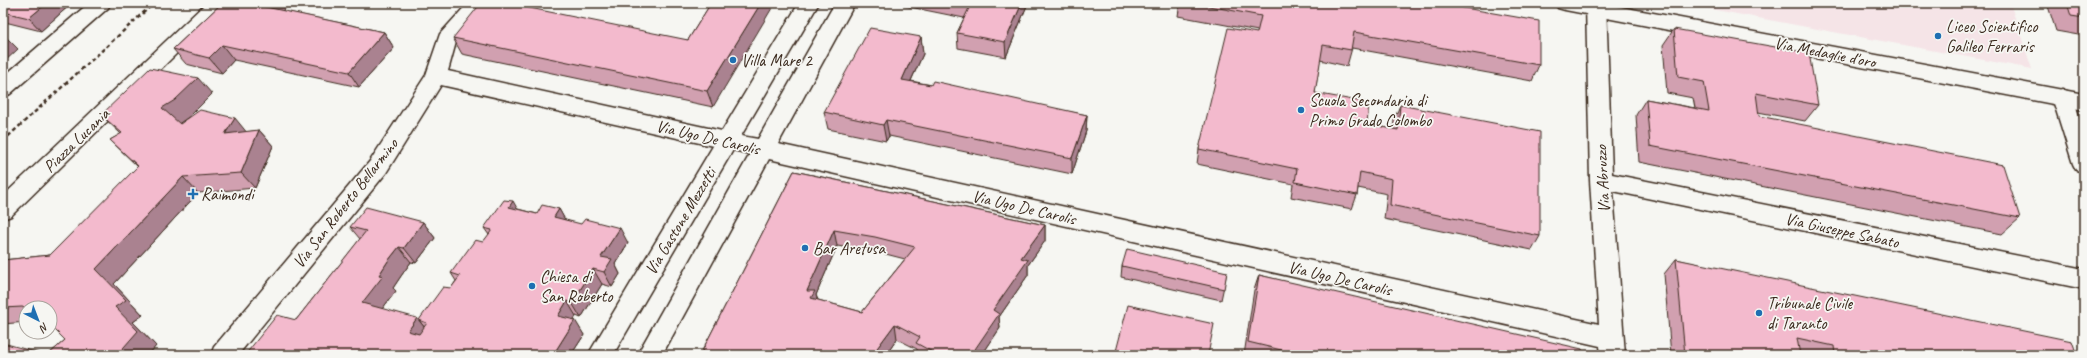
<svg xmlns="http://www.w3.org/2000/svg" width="2087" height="358" font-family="Caveat,sans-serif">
<rect width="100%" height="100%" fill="#f6f6f2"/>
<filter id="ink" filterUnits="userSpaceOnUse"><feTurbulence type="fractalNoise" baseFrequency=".025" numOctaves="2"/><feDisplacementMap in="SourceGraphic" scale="8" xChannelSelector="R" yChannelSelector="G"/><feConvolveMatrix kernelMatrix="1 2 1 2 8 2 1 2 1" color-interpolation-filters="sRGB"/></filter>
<g filter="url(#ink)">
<path fill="#f5e4e7" d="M1678,3H2010L2032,69Z"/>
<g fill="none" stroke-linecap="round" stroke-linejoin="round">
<g stroke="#3b2a1e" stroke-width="3">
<path id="minor" d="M89,3H111L108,8L10,94L3,97V77Z
M206,3H228L11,216L3,219V196Z
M468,3H489L456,42L448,71L722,131L799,3H819L741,136L758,139L835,3H855L778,144L1599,324L1590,180L1586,3H1606L1612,174L2084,269V289L1613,191L1625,355H1601L1600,346L769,159L662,355H637L750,154L733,150L613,355H588L713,146L441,85L386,173L238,355H211L214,347L370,161L426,75L440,34Z
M2062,89L2069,92C2084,119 2084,143 2084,172L2076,170L2073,164L2052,97L2055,92Z"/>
</g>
<g stroke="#3b2a1e" stroke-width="3">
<path id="secondary" d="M1555,3H1600L2084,94V110L1565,10L1558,8Z"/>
</g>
<path stroke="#3b2a1e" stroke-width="2.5" stroke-dasharray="4 3" stroke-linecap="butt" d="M3,141L154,3"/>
<use href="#minor" fill="#f6f6f2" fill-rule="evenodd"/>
<use href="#secondary" fill="#f6f6f2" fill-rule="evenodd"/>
</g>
<path fill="#d1a0b0" stroke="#3b2a1e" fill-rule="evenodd" d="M3,3H72L41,31L5,22L3,20Z
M222,3H282L286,8L283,11L384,32L394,48L359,87L234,60L222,73L186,64L173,49Z
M711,3L713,107L462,54L453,38L688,40Z
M904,3H1028L1006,57L958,48L957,33L964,18L905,6Z
M1180,3H1436L1539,65L1532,81L1352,48L1347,66L1320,60L1315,93L1367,124L1393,129L1394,120L1400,105L1540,236L1532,250L1384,219L1387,194L1358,188L1357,195L1352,209L1291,197L1293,184L1197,164L1199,149L1258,31L1178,16Z
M1866,3H1901L1896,8Z
M2047,3H2084V36L2056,31Z
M1674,29L1818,105L1805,121L1758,112L1759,116L2020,218L2002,234L1639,162L1636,115L1646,99L1695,108L1693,98L1667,93L1663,45Z
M921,37L923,54L911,81L1087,115L1086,131L1072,174L889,136L886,141L828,129L824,112Z
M212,94L190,116L179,123L246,132L259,130L273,146L255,188L198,193L114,284L143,315L133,322L156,346L148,355H48L65,340L50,308H26V322L3,324V260L50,255L138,167L110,140L121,134L101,115Z
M794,171L1045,225V241L1028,265V275L999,317L1000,328L982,355H918L917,349L897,339L886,355H700ZM837,246L878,252L905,259L862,312L818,300L816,295Z
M518,209L537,214L559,209L565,220L628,243L615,264L620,274L612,287L602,284L581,318L576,316L574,320L584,335L571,355H245L296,320L360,239L350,227L423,222L435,238L416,263L411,262L401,276L393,288L396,291L382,309L424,327L419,320L451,288L456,281L451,273L483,242L489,235L484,228Z
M1676,259L2077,355H1671L1664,274Z
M1122,266L1227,272L1221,300L1121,277Z
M1259,275L1583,355H1244L1254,290Z"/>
<path fill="#aa8290" stroke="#3b2a1e" d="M47,3H72L41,31L29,18Z
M264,3H282L286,8L272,21L261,6Z
M761,3H775L713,107L707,91Z
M1022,3H1028L1006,57L1005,42Z
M384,32L394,48L359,87L349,72Z
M3,34L18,49L3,63Z
M921,37L923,54L904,96L902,80Z
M222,45L234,60L222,73L209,58Z
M198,78L212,94L190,116L177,125L162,108Z
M1087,115L1086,131L1072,174V158Z
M235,118L248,134H225Z
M886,120L889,136L886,141L883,125Z
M259,130L273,146L255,188L241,173Z
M183,177L198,193L114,284L143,315L133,322L156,346L148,355H117L115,307L96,269Z
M513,201L522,217L509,207Z
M559,209L568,225L554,217Z
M423,222L435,238L416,263L404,248Z
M1045,225V241L1028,265V275L999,317L1000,328L982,355H971L993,310L1021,258Z
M620,228L628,243L615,264L620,274L612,287L604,272L601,257Z
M834,230L837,246L816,295L819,306H811L807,291Z
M399,247L411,262L401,276L393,288L396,291L375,318L362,303L379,275L388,261Z
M593,269L602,284L581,318L572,303Z
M567,301L576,316L567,330L558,316Z
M417,318L429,333L421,345L408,331Z
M575,320L584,335L571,355H553Z
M895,324L897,339L886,355H872Z
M316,351L320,355H313Z"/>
<path fill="#f3bacd" stroke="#3b2a1e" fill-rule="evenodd" d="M3,3H47L29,18L3,12Z
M222,3H264L261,6L384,32L349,72L222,45L209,58L173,49Z
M481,3H505L688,40L711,3H761L707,91L453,38Z
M964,3H1022L1005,42L957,33L971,4Z
M1193,3H1436L1539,21V65L1354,32L1351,50L1323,45L1315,93L1369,103L1367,124L1398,130L1400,105L1540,132V236L1390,205L1392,179L1360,172L1357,195L1295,182L1297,169L1199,149L1228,28L1257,33L1261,16Z
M2067,3H2084V18L2071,16Z
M870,28L921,37L902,80L931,85L933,81L1087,115L1072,158L886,120L883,125L824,112Z
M1674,29L1809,53L1818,105L1756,93L1759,116L2003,165L2020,218L1650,146L1646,99L1709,111L1704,82L1678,77Z
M150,68L198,78L175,100L162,108L180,124L200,110L235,118L225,134L259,130L241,173L183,177L96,269L126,300L115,307L138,331L117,355H48L65,340L50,325V308H28L22,307L3,308V260L50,255L138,166L110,140L122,133L101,115Z
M794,171L1045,225L1021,258L1028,260L993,310L999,314L971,355H938L916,343L920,337L895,324L872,355H700ZM834,230L875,237L915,247L862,312L811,298L815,291H807Z
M504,200L513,201L509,207L537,214L542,205L559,209L554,217L581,224L585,219L620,228L601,257L612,259L604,272L593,269L572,303L567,301L558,316L575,320L553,355H538L534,354L533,355H321L322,353L316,351L313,355H245L277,315L296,320L366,231L350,227L366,207L423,222L404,248L399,247L388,261L379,275L383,276L362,303L417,318L408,331L419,334L427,323L419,320L443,287L451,288L460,276L451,273L475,240L483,242L492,230L484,228Z
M1127,249L1227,272L1224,289L1122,266Z
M1676,259L2072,341L2077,355H1835L1834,346L1797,338L1800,355H1685Z
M1259,275L1582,349L1583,355H1302L1248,342Z
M1128,305L1214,324L1208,355H1115Z
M3,343L46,355H3Z"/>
</g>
<g fill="#1f6fb2" stroke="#f6f6f2" stroke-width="1.5">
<circle cx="1938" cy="36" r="4"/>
<circle cx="733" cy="60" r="4"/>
<circle cx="1301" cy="110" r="4"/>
<path d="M191 188h4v4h4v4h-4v4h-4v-4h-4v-4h4z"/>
<circle cx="805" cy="248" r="4"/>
<circle cx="532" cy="286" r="4"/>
<circle cx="1759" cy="313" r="4"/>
</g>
<g text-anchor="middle" stroke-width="3.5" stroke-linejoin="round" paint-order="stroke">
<g font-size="17" fill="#3b2a1e" stroke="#f6f6f2" text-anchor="start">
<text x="1946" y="32">Liceo Scientifico<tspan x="1946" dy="20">Galileo Ferraris</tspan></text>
<text x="741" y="66">Villa Mare 2</text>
<text x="1309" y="106">Scuola Secondaria di<tspan x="1309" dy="20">Primo Grado Colombo</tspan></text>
<text x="201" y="200">Raimondi</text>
<text x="813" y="254">Bar Aretusa</text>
<text x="540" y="282">Chiesa di<tspan x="540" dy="20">San Roberto</tspan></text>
<text x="1767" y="309">Tribunale Civile<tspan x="1767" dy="20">di Taranto</tspan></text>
</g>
<g font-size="17" fill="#3b2a1e" stroke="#f6f6f2">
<text transform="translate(1825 52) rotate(11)" y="6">Via Medaglie d'oro</text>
<text transform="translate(708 137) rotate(13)" y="6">Via Ugo De Carolis</text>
<text transform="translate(76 140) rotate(-44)" y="6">Piazza Lucania</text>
<text transform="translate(1602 179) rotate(-93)" y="6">Via Abruzzo</text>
<text transform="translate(345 203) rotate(-52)" y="6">Via San Roberto Bellarmino</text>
<text transform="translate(1024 207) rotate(13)" y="6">Via Ugo De Carolis</text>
<text transform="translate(680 221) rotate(-59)" y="6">Via Gastone Mezzetti</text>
<text transform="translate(1842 230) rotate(12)" y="6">Via Giuseppe Sabato</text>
<text transform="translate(1340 278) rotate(13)" y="6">Via Ugo De Carolis</text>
</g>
</g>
<rect width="2087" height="358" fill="none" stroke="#f6f6f2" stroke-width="16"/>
<rect x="8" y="8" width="2071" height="342" fill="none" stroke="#3b2a1e" stroke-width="1.5" filter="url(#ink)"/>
<g transform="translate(38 320) rotate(138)"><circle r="19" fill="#f6f6f2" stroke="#aba49d"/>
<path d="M0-3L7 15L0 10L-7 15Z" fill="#1f6fb2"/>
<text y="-6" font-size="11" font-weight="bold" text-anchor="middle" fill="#3b2a1e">N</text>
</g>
</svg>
